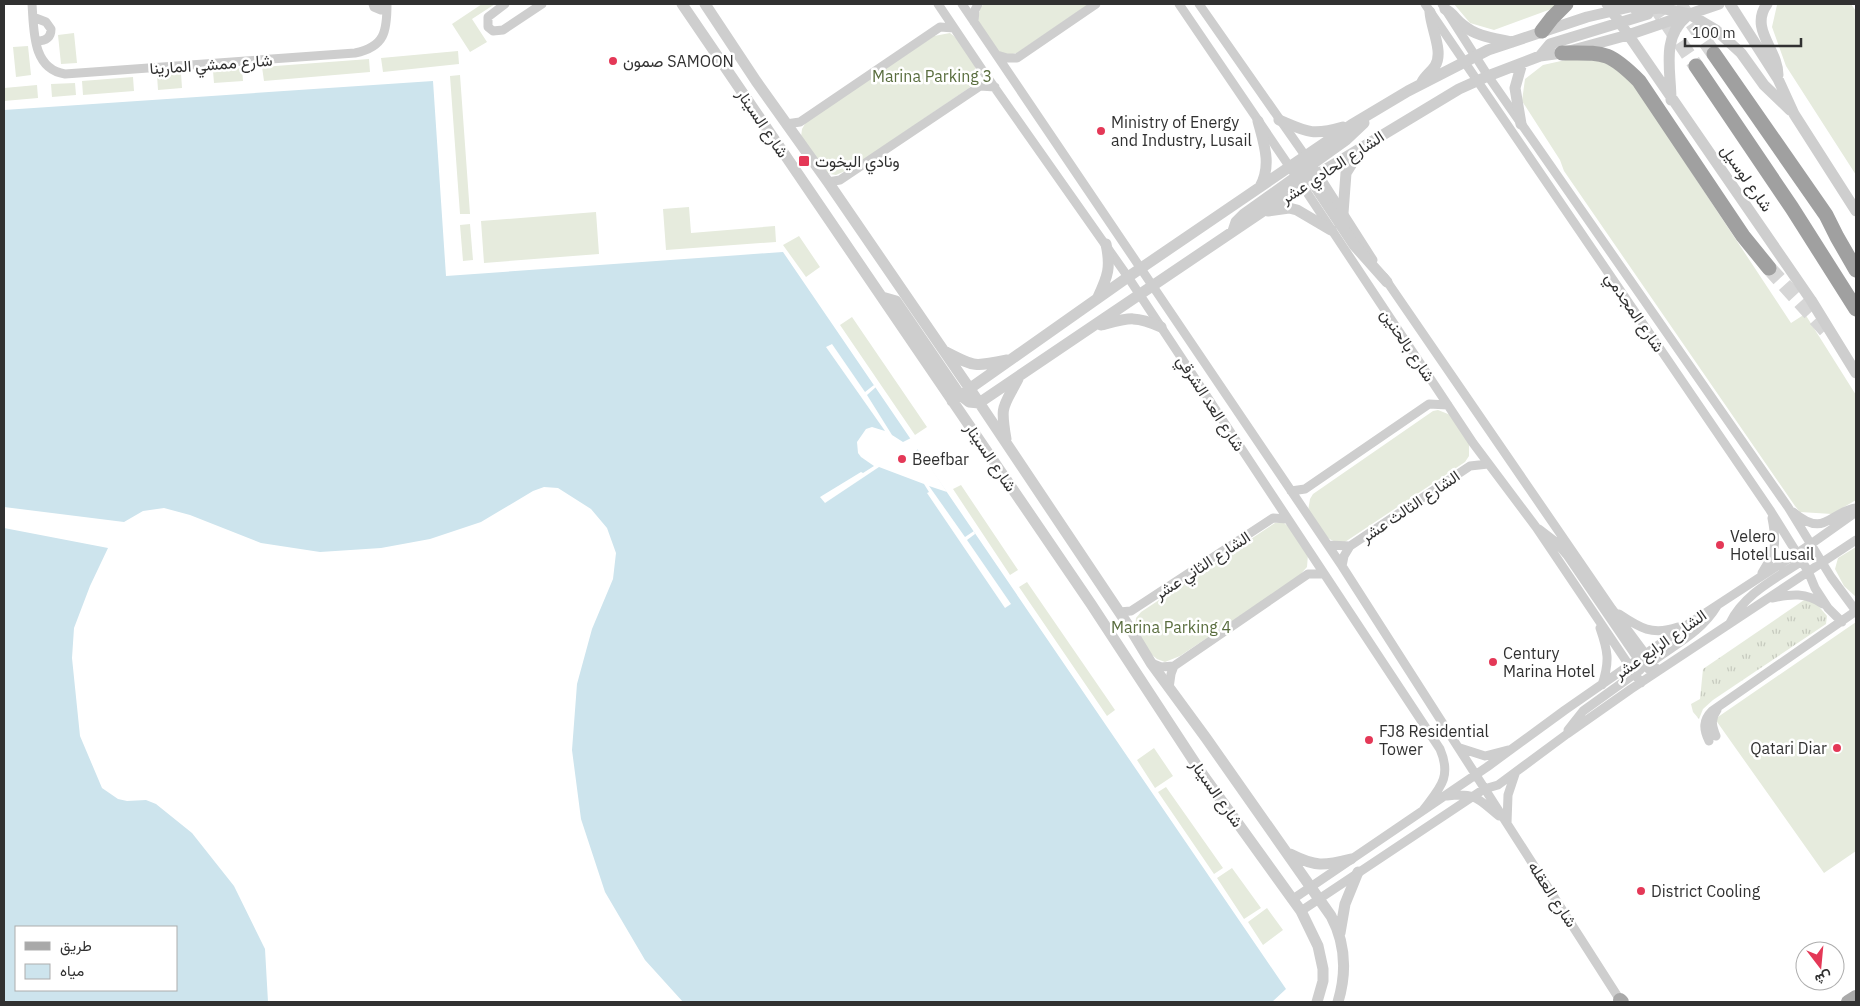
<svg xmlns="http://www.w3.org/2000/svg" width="1860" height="1006" font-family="'IBM Plex Sans',Vazirmatn,sans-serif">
<defs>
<pattern id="grass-tufts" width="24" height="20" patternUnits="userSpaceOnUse" patternTransform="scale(1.25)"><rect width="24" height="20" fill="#e6ebdd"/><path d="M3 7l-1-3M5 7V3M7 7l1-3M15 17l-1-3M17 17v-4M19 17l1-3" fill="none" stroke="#c6cabe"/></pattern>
</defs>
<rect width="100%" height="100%" fill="#fff"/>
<path fill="url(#grass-tufts)" d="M1807,598L1816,603L1827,616L1826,624L1713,700L1703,709L1699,719L1693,712L1691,704L1700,699L1703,669Z"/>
<path fill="#e6ebdd" d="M482,4H495L472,19L487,42L470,52L452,24Z
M985,4H1089L1017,53L1008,55L999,54L978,23L980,7Z
M1454,4H1556L1554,8L1494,30L1470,23Z
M1779,4H1851L1856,11V175L1786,66L1772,27L1777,5Z
M74,33L77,63L61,64L58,35Z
M950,33C960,40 974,57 976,70C978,77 974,83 969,88L850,169L836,175L823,173L801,137L802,129L806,122L934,36Z
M28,46L31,75L16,77L13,47Z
M458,51L459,64L383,72L381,58Z
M1604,58L1628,76L1791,323L1805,314L1856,395V500L1832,514L1800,512L1795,506L1564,171L1560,160L1522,101L1525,79L1543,65L1570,59Z
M369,59L370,72L264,81L262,67Z
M242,68L243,81L214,83L213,71Z
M181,73L182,88L158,90L157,75Z
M460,75L470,214H460L450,76Z
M133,77L134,91L83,95L82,81Z
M75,83L76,95L52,97L51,84Z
M37,85L38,98L4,101V88Z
M689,207L691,233L775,226L776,242L666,250L663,209Z
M596,212L599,254L484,263L481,221Z
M470,224L473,260L463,261L460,225Z
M799,236L820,267L806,277L783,245Z
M852,317L927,427L915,435L840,325Z
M1438,410L1453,416L1469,440V456L1465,462L1345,542C1325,545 1318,525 1308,511L1310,499L1313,494L1433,411Z
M961,485L1018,570L1010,575L953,489Z
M1275,523H1284L1290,528L1308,554L1307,567L1298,577L1180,656L1165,662L1157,659L1151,654L1135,628L1136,618L1141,612Z
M1856,547V597L1844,586L1835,569L1838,558Z
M1027,582L1115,710L1107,716L1019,587Z
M1856,622V851L1824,873L1715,719Z
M1154,748L1173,776L1155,788L1137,760Z
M1166,787L1223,868L1214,874L1158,792Z
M1232,868L1261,908L1244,919L1217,878Z
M1267,908L1283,930L1263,945L1248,922Z"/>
<path fill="#cde4ed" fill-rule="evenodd" d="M433,81L446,276L783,252L1286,989L1272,1002H683L645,960L605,892L581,819L572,750L577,684L592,629L613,579L616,553L607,528L591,509L558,488L544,487L533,491L481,522L430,539L381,548L320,552L261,543L190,515L164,508L143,511L124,522L4,507V110Z
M4,528L108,548L90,586L74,628L72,658L80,736L102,788L118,799L127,801L146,800L156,804L192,833L234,886L265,949L268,1002H4ZM16,927H176V990H16Z"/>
<path fill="#fff" d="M832,344L865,392L874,385L876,387L867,395L892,435L903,442L911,438L919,448L915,452L928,463L947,492L929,486L965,537L974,531L975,534L967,540L1011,604L1005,608L927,493L929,492L924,484L879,467L825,503L820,497L861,472L863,473L874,466L861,457L858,453L857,442L866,429L872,427L885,431L826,347Z"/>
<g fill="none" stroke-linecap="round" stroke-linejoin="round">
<path stroke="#d6d6d6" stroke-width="15" stroke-dasharray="15 8" stroke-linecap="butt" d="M1654,4L1696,66
M1679,4L1714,54
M1769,268L1830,335"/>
<path stroke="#cecece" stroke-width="9" d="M32,4C34,30 32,69 65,74L355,53C385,47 387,31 387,4
M373,4L374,7L381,10L387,5
M505,4L488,17V27L493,31L503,30L542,4
M938,4L983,71L1128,277L1440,749C1452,777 1440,788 1424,809
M962,4L1342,566L1620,1000
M1179,4L1302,185L1473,443L1536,527L1641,683
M1199,4L1318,174L1373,260
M1425,4L1770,510L1808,571L1815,588L1828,608L1842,622
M1442,4L1488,76L1788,507L1831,577L1856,611
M33,17L46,22L51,29C51,39 44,41 36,41
M974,22L975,10L978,4
M997,55L1007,58H1017L1096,4
M786,124L800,122L940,27L954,28
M828,182L840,180L980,86L995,87
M1384,277L1612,609L1658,671
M1291,491L1305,489L1429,404L1448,405
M1793,512C1825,539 1829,512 1856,508
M1539,529L1556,542L1567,555L1642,665L1650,670L1658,671
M1328,545L1350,546
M1342,566L1344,556L1350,546L1470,466L1488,464
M1762,573C1776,551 1777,543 1772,518
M1772,598C1791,594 1806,592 1823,604
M1119,612L1131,611L1273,518L1287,519
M1619,614C1640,628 1652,636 1678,627
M1730,623C1744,594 1775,579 1802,561L1809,552L1811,544
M1600,628C1608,651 1610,661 1602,685
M1151,663L1161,667L1174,666L1308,574H1324
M1648,665C1673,645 1700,634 1717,606
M1169,688L1171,674L1174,666
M1568,730L1583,711L1640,670
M1716,736C1712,726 1710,719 1717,710
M1709,741C1703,729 1703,720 1712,711L1856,611
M1460,748L1485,756L1508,750
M1447,796C1476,792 1478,799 1499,816
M1507,823L1508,795L1515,774
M1293,899L1487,767L1565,710L1690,623L1811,544L1856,512
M1301,911L1484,789L1498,785L1567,734L1631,689L1856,540"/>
<path stroke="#cecece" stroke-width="11" d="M682,4L1091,604L1203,775L1301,911L1318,946L1323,969V981L1317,1002
M705,4L756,81L828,182L970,389L1128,625L1151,663L1206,738L1331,916C1346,944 1347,972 1338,1002
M1607,4L1811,300L1856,373
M1730,4L1778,79L1794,114L1856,211
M1767,4C1749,29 1778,49 1778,75
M1445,9C1453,13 1456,20 1463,25C1477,37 1494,38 1512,42
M1636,10L1661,8L1689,14L1716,30L1741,53L1764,85L1790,110
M1540,56L1550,44L1648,14
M1422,82C1425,76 1431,72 1435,66C1444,52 1431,29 1430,12
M1671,100C1671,71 1661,38 1686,17
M1279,120C1307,132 1312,136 1343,127
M1258,121C1264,144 1272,165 1260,187
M1521,124L1515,88L1522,63
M1290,168H1297L1305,171L1354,245L1387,282
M1304,173L1311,165L1346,140L1364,123
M1268,211L1289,208L1297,210L1331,230
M1343,213L1346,173L1359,152
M1233,231L1236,222L1244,214L1300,174L1306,164
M882,297L896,301L960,395L969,402L979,403
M1098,297C1108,276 1111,267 1106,244
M1101,325C1128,318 1135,315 1161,327
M946,352C975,367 974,367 1007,360
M952,401L1128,277L1351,125L1408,91L1488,50L1587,17L1643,4
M979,403L1318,174L1459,89L1488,76L1540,56L1562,53L1628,35L1719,4
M1006,439C1000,404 1003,408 1018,379
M1290,854C1316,867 1323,866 1351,859
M1340,933L1345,904L1358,872"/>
<path stroke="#a9a9a9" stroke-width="14" d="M1620,1000L1622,1002
M1848,1002L1856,997"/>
<path stroke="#a0a0a0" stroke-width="15" d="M1542,31L1552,18L1566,4
M1562,53C1604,53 1608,50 1639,81L1743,236L1769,268
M1714,54L1826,215L1837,237L1856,270
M1696,66L1792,208L1856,309"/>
</g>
<g fill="#e43857" stroke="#fff" stroke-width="2">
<circle cx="613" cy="61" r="5"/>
<circle cx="1101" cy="131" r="5"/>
<rect x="798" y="155" width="12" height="12" rx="2.5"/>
<circle cx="902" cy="459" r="5"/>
<circle cx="1720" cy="545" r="5"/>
<circle cx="1493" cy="662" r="5"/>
<circle cx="1369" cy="740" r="5"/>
<circle cx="1837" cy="748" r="5"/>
<circle cx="1641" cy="891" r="5"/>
</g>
<g text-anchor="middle" stroke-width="5" stroke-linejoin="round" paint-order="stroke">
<g font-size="16" fill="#313131" stroke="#fff" text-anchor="start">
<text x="623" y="67">صمون SAMOON</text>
<text x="1111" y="128">Ministry of Energy<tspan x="1111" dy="18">and Industry, Lusail</tspan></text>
<text x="815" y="167">ونادي اليخوت</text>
<text x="912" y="465">Beefbar</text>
<text x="1730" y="542">Velero<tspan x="1730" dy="18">Hotel Lusail</tspan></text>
<text x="1503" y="659">Century<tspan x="1503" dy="18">Marina Hotel</tspan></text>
<text x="1379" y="737">FJ8 Residential<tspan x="1379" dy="18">Tower</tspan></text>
<text x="1827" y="754" text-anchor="end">Qatari Diar</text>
<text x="1651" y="897">District Cooling</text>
</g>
<g font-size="16" fill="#313131" stroke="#fff">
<text transform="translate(211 64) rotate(-4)" y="6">شارع ممشي المارينا</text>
<text transform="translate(763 123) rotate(56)" y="6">شارع السينار</text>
<text transform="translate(1332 167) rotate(-33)" y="6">الشارع الحادي عشر</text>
<text transform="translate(1747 178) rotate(55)" y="6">شارع لوسيل</text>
<text transform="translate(1635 312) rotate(56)" y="6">شارع المجدمي</text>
<text transform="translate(1408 345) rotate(56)" y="6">شارع بالحنين</text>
<text transform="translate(1211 403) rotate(57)" y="6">شارع العد الشرقي</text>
<text transform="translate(991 457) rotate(56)" y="6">شارع السينار</text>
<text transform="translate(1410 506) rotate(-34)" y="6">الشارع الثالث عشر</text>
<text transform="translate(1202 565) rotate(-33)" y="6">الشارع الثاني عشر</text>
<text transform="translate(1660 644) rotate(-35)" y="6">الشارع الرابع عشر</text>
<text transform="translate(1217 793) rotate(55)" y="6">شارع السينار</text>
<text transform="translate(1553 894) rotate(57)" y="6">شارع العقله</text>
</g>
<g font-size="16" fill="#596d3e" stroke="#fff">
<text x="932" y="82">Marina Parking 3</text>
<text x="1171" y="633">Marina Parking 4</text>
</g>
</g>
<rect width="1860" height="1006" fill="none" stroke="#313131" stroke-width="10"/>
<rect x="15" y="926" width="162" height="65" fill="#ffffff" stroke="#adadad"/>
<rect x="25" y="942" width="25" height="8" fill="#a9a9a9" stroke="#adadad"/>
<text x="60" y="951" font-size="15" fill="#313131">طريق</text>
<rect x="25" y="964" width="25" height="15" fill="#cde4ed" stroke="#adadad"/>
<text x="60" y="976" font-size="15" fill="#313131">مياه</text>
<g transform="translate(1820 966) rotate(164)"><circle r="24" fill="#ffffff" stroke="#adadad"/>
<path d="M0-4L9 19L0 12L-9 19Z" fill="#e43857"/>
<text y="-8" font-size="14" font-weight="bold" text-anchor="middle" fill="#313131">ش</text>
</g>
<path d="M1685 38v8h116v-8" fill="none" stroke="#313131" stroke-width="2.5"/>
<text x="1692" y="38" font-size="15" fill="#313131" stroke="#ffffff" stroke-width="4" paint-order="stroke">100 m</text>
</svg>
